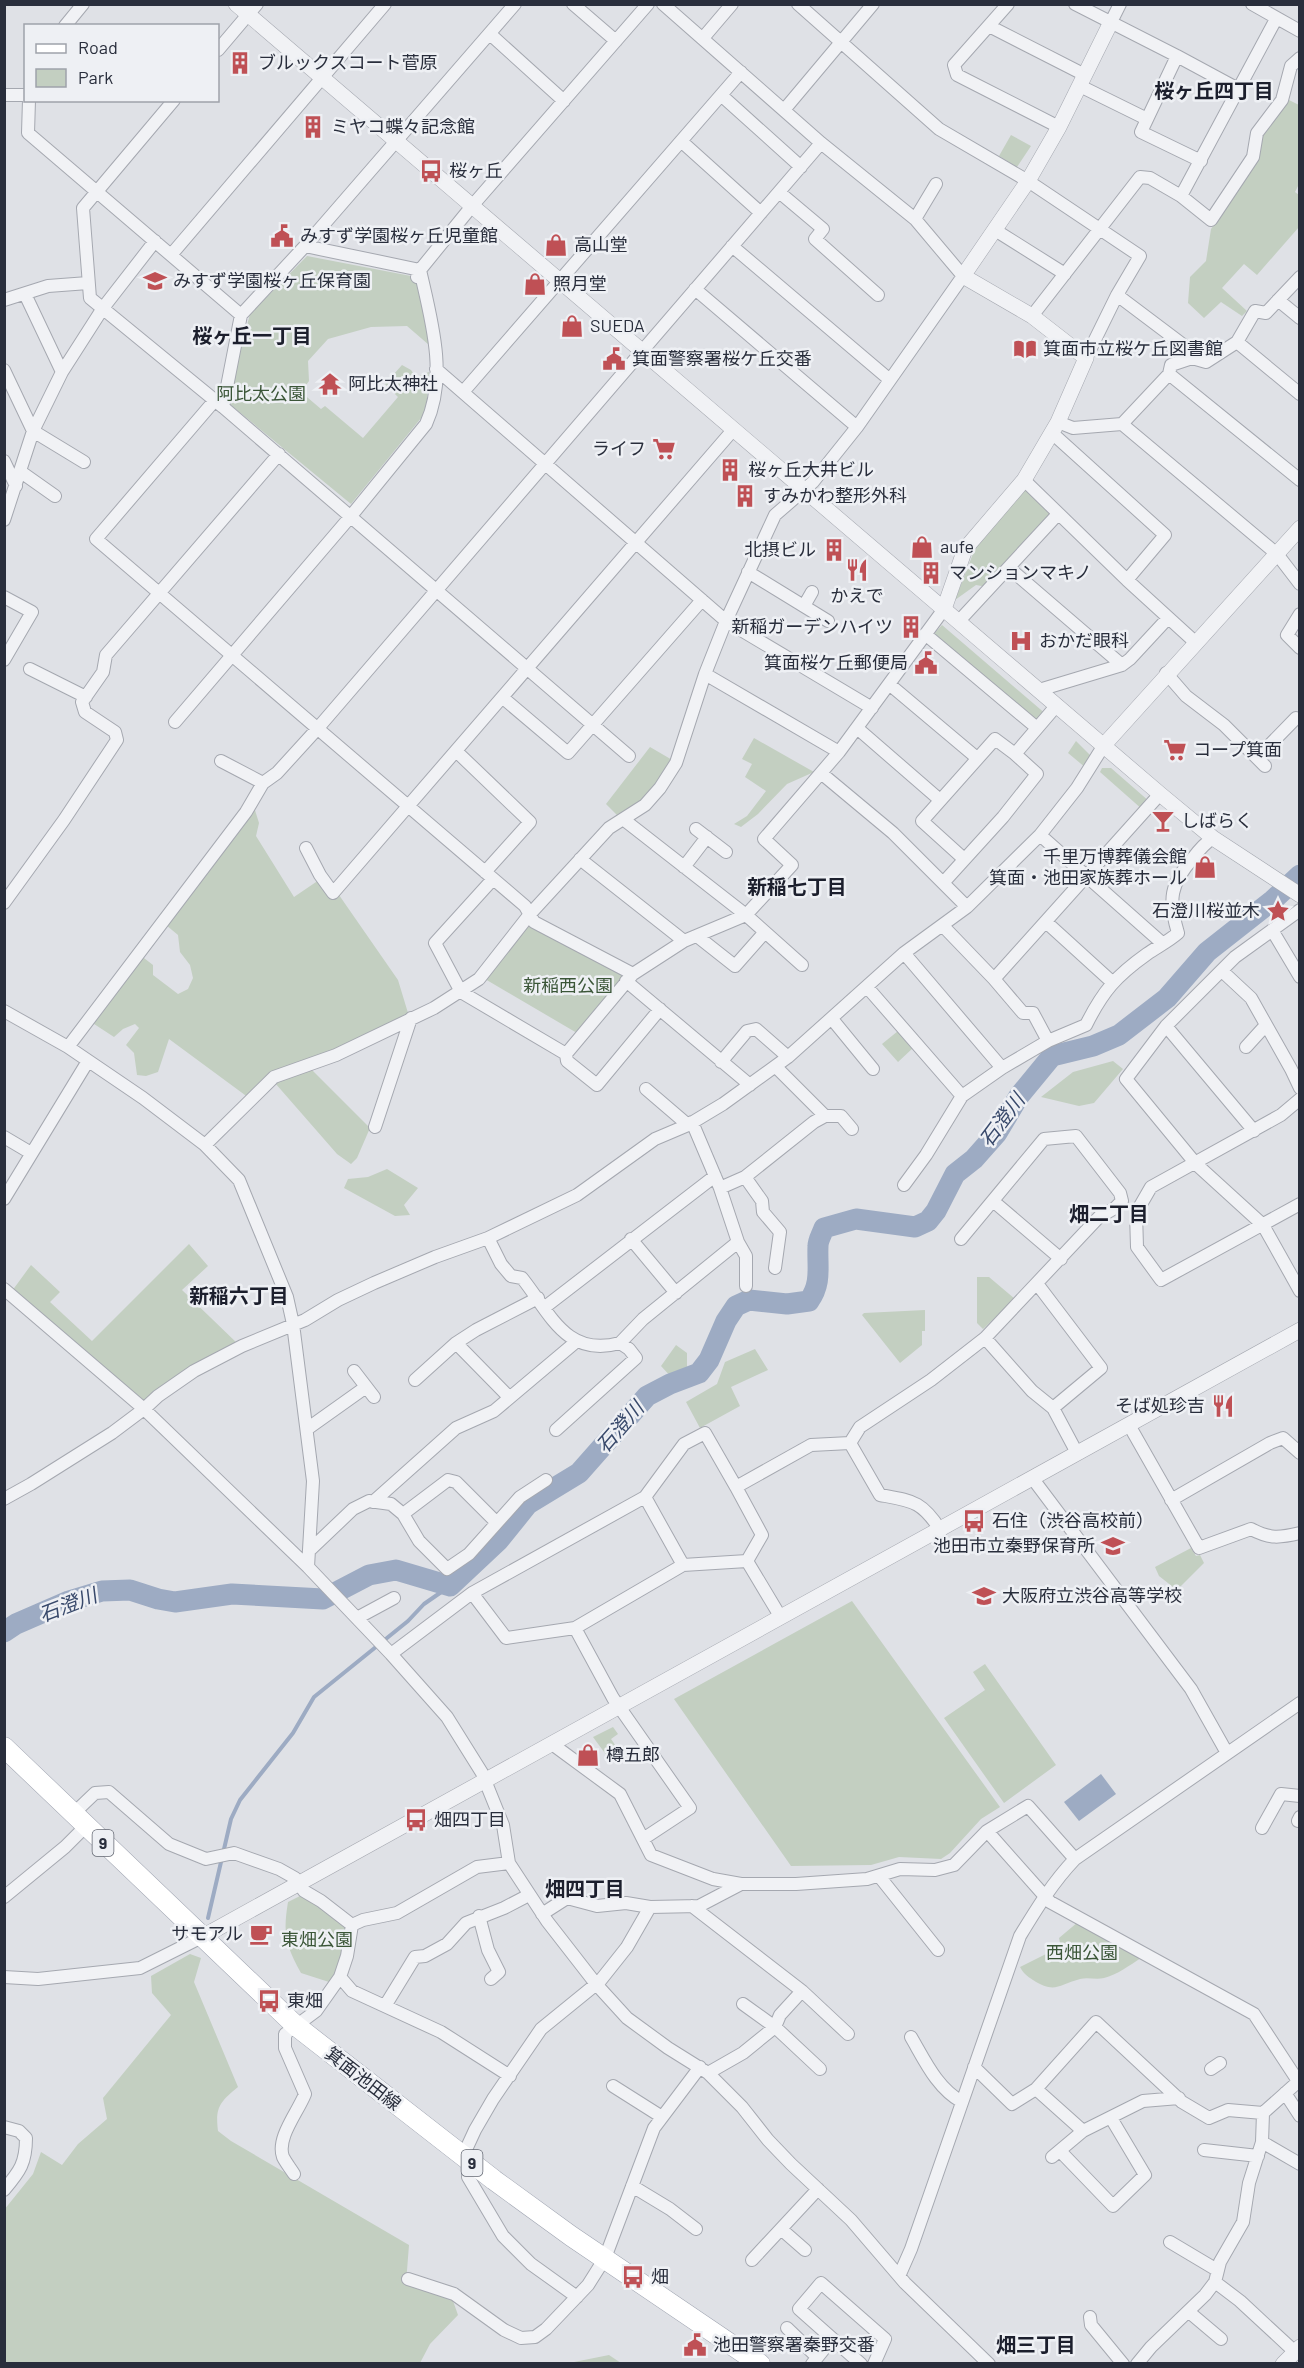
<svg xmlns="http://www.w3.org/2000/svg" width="1304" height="2368" font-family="Barlow,'Noto Sans JP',sans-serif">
<rect width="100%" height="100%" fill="#dfe1e6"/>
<path fill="#c3cfc1" d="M1289,100L1299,105L1300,182L1295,192L1299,195V227L1257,275L1244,264L1222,288L1247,311L1242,316L1221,302L1204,318L1188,303L1190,277L1206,261L1211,229L1259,159L1261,137L1271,121Z
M1011,135L1031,146L1017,167L999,156Z
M307,256L411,276L419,284L429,345L407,326L371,327L328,339L308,361L309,381L301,392L321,409L325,406L363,438L398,397L385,384L402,365L411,370L416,377L429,372L426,412L351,504L227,402L250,314Z
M1027,488L1053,515L987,587L976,585L955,600L976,546Z
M942,625L1047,715L1037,726L933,635Z
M754,738L814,772L787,784L758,814L741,827L734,824L747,816L766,791L745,777L752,764L742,759Z
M1076,741L1093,758L1086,768L1068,753Z
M650,747L674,761L643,804L620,818L606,804Z
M1102,768H1111L1150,802L1143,810L1100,772Z
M254,807L259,823L256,836L294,897L319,880L333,899L339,895L398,980L408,1013L335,1053L272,1074L249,1098L169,1039L158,1072L146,1076L137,1075L134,1053L126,1045L139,1028L135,1024L123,1029L114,1037L91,1022L140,955L153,965V975L178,994L188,989L193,978L190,965L180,952L178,935L166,925Z
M527,924L623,974L624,978L577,1033L485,979Z
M898,1031L913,1048L898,1062L882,1044Z
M1113,1061L1123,1069L1094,1103L1079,1106L1041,1097L1073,1072Z
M311,1069L370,1128L357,1158L351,1164L337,1154L275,1083Z
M387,1169L418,1188L404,1205L410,1215L395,1216L344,1188L348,1179L368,1177Z
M189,1244L208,1266L182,1290L239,1345L144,1405L12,1291L31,1265L60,1292L50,1302L92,1341Z
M977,1277H989L1015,1299L983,1329L977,1323Z
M925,1310V1331H922V1345L900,1363L862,1315L864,1313Z
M676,1345L687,1353V1371L672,1378L661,1366Z
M755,1349L768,1370L731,1387L740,1406L700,1428L686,1402L717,1384L725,1362Z
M1191,1548L1196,1556L1200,1555L1204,1563L1181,1586L1173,1587L1159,1576L1155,1567Z
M852,1601L1000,1807L981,1819L950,1853L941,1859L899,1857L871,1865L791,1866L674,1699Z
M985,1664L1056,1765L1004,1803L944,1718L985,1690L973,1672Z
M613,1727L618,1734L611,1739L618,1749L607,1756L593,1737Z
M304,1894L347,1927L340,1967L329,1982L301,1973C285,1944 283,1933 288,1902Z
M1078,1922L1141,1958C1130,1965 1117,1975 1104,1978C1096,1980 1088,1977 1080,1979C1058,1985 1055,1994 1033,1980C1027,1976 1023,1973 1020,1967L1048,1953L1060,1943L1059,1938Z
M190,1954L201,1958L194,1982L238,2087C220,2102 215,2107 218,2131L231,2141L409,2245L406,2283L452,2298L458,2315L430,2344L420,2363H5L4,2210L33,2174L41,2152L62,2165L78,2144L107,2119L103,2098L171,2015L152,1993L151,1976Z
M609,2355L621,2363H569Z"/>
<path fill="#9dabc3" d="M1101,1774L1116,1794L1079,1821L1064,1802Z"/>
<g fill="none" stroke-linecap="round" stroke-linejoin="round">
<path stroke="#9dabc3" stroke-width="4" d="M208,1918L231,1819L240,1800L293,1733L314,1697L408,1621L424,1604L450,1586"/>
<path stroke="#9dabc3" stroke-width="21" d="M4,1632L16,1624L69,1601L102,1591L130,1590L158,1599L175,1602L232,1594L323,1599L369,1575L396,1570L450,1586L499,1540L528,1504L579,1473L647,1396L670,1384L699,1373L709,1360L726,1321L736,1306L749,1300L787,1304L809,1301C822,1283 817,1267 818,1246C818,1240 822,1234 824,1228L856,1219L915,1227L928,1221L936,1211L955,1174L974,1159L997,1133L1019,1096L1052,1056L1093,1046L1119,1035L1167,998L1207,952L1273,900L1300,875"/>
<g stroke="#a5a8b0" stroke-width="14">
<path id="minor" d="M573,4L616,41
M798,4L939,129L1028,181L1140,256L1117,295L1086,358
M1008,4L954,65L957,75L1059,127
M1075,4L1177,56L1240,90
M1252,4L1300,31
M1111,22L1120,4
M65,26L83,4
M989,26L1085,75
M490,34L564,101
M703,38L732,4
M218,50L257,4
M1177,56L1141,132L1201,161
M1080,86L1147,119
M4,95H26
M721,95L801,167
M29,100L28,133L241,315
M174,100L83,208L90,298L223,407L629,756
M784,110L873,4
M681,141L761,213
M779,192L823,229L815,239L878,295
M1181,196L1211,220L1253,157L1257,133L1282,100L1291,66L1300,58
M915,219L936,184
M995,230L1065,274
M305,246L420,270L417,277
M732,246L890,380
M171,255L385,4
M695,289L857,427
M25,294L62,372
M1117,295L1186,347L1192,358
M4,300L48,286L88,283
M1278,300L1300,318
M1032,316L1140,177L1150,178L1181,196L1276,19
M1237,342L1300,394
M436,369L726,621L872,708
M4,370L33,431L84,462
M1169,374L1300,480
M463,392L741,72
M215,400L96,539L525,906L534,922L633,974
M223,407L241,315L305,246L515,4
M1058,422L1073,428L1122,424L1169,374L1171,365L1192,358L1206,362L1237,342L1255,311L1266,313L1300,277
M1122,424L1277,554L1300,584
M1052,433L1165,535L1127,580
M4,461L16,486
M21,472L55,496
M1024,480L1127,580L1195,642
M4,520L33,431L62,372L103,308L155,241
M1009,568L1122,665
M748,572L828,621
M4,597L32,612L4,660
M804,606L812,592
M1300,614L1287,635L1300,648
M959,621L1058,514
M925,634L1037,728
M30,669L86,697
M1166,673L1186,696L1224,725L1265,766
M705,674L839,752
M889,684L977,758
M1039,690L1122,665L1130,659L1168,618
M503,698L568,753L702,600
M175,722L351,516L426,424C448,376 431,319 420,270L472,206L648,4
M857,728L940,800
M456,751L530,822L485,872
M1257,758L1296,718
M221,761L263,783
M821,773L893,833L967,907
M623,819L746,915L802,965
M696,829L726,852
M1040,835L1162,943
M306,848L320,875L333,893L733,430
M580,859L684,941
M964,859L922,821L995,739L1015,754
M684,867L707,837
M493,879L435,943L461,992L566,1054
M943,883L1003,817L1037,774L1015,754L1057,705
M4,903L64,820L117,740L115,732L85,712L82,702L103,672L106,655L279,454
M1300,910L1235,957L1166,1026L1126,1079L1196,1164L1263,1225L1300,1291
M1046,922L1112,982
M1272,930L1300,977
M697,936L735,966L765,932
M904,953L1002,1068
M1222,971L1251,998L1291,1069L1300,1088
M994,979L1160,794
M626,981L750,1085
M867,987L962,1096L1002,1068L1048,1041L1033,1013H1023L994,979L943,926
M660,1009L597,1085L567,1061L566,1054L633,974L684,941L746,915L792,865L764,839L839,752L944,609
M4,1011L68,1047L143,1098L205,1145L239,1180L287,1297L293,1324L313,1481L308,1567
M832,1019L873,1069
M1166,1026L1254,1131
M1048,1041L1086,1025C1103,991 1116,976 1147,954C1157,947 1169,941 1178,933C1168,900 1170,884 1193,858C1199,850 1205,843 1213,838
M68,1047L246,812L263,783L277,773L318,728L821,143
M1246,1047L1266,1025
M721,1062L747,1031L756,1029L788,1057
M776,1067L825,1116
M646,1089L688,1125
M1300,1099L1281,1115L1151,1187L1136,1213L1137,1247L1161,1280L1300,1204
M375,1127L411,1018
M4,1137L31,1153
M205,1145L274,1077L336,1055L434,1008L479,979L530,914L609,828L645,805L660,788L676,763L705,674L726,621L775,515L813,482L857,427L963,276L915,219L821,143L663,4
M745,1177L762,1201L763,1212L780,1232L775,1268
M904,1185L926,1155L962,1096
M720,1188L745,1177L814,1122L825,1116H841L852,1129
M4,1199L88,1061
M993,1201L1061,1259
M488,1238L501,1264L511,1276L522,1278C550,1313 566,1358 620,1343L629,1349L636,1358L556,1430
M631,1239L676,1293
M738,1242L746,1256V1286
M1038,1285L1101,1368L1053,1408
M4,1289L144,1409L308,1567L391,1654L447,1717L482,1773L503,1825L509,1863L547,1921L596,1984L627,2018L668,2048L708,2073L742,2107L768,2140L791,2164L851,2220L905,2283L989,2364
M545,1307L715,1176
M985,1338L1032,1391L1053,1408L1077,1453
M456,1343L509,1397
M620,1343L643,1319L738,1242L720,1188L692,1122
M354,1371L374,1397
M415,1380L456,1343L476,1330L538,1298
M1129,1425L1199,1548L1251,1529C1270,1539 1279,1538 1300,1533
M307,1429L366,1387
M850,1443L860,1427L931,1380L985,1338L1099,1217L1115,1208L1122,1201L1120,1193L1076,1136L1044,1139L961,1239
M1033,1479L1191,1689L1227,1753
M736,1487L762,1535L747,1561L780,1616
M645,1497L683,1565
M4,1499L31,1484L112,1433L144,1409L158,1396L194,1371L242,1346L305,1320L338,1300L374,1283L435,1257L488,1238L577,1195L655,1139L688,1125L723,1104L788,1057L904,953L967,907L1040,835L1077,788L1104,745
M1171,1500L1270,1443L1283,1438L1300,1453
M373,1502L456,1428L494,1411L577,1341
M403,1514L448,1480L456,1482L496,1522
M310,1550L353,1509L369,1501L391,1504L403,1514L419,1541L447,1569L469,1554L520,1497L546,1480
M472,1593L506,1638L575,1628L683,1565L747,1561
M357,1618L394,1598
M575,1628L613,1698L690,1808L643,1839
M391,1654L472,1593L645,1497L684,1444L705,1433L736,1487L811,1445L850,1443L880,1495C913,1501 922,1501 941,1531
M552,1744L620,1794L651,1855L713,1879L741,1884H796L867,1879L900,1869L935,1870L954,1865L987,1831L1028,1806L1075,1859
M73,1814L95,1793L109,1792L169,1844L206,1859L234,1853L279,1869L295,1878L304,1891L321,1901L352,1925
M1298,1821L1300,1817
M1262,1828L1281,1794L1300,1796
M987,1831L1050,1902L1254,2014L1298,2081
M509,1863L477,1867L397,1913L363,1920L352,1925L347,1956L340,1977L352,1991L441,2032L510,2076
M879,1876L938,1950
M4,1897L65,1847L86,1826
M692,1906L802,1991L848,2034
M542,1914L567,1898L597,1906L626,1903L650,1907L699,1906L741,1884
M479,1916L488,1950L499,1972L491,1979
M4,1977L38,1979L140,1968L202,1937
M743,2004L775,2027L820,2069
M385,2006L415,1957L425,1956L447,1944L466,1923L504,1908L529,1895
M911,2037C925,2061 937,2088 962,2102
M974,2067L1012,2104L1036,2089L1096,2022L1182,2102L1209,2118L1228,2110L1263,2113L1300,2080
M1211,2069L1220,2063
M708,2073L743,2053L775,2027L780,2015L802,1991
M613,2086L662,2117
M1036,2089L1083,2131L1143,2101L1179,2098
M1285,2093L1300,2116
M4,2127L19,2131L26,2138C26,2163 20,2171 4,2190
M1262,2142L1300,2164
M1204,2150L1258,2156
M1060,2151L1113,2206L1145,2175L1111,2118
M463,2156L475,2130L493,2099L541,2029L600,1981L627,1947L650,1907
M1052,2157L1083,2131
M472,2163L468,2177L503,2236L531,2264L577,2297
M294,2174C291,2169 286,2163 283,2157C276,2138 298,2112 305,2094L285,2048V2034L316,2011L340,1977
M632,2186L670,2209L696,2229
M781,2229L805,2250
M1170,2242L1217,2270
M752,2260L818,2189
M900,2274L911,2249L1020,1936C1037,1908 1053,1882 1075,1859L1300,1703
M408,2279L454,2294L504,2330L521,2338L535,2337L546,2329L588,2285L605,2258L654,2128L700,2067
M1215,2282L1240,2301L1295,2352
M1189,2312L1221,2339
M1090,2317L1091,2325L1123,2364
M787,2328L817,2357
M812,2364L832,2339
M861,2364L799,2309L821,2283L885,2339L874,2364
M1137,2364L1151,2347L1205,2295L1215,2282L1220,2262L1243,2222L1249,2183L1262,2142L1263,2113"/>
</g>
<g stroke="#a5a8b0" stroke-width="16">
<path id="tertiary" d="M236,4L1160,794L1213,838L1300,895
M944,609L965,549L1024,480L1058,422L1086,358L1032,316L963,276L1028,181L1059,127L1111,22
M1104,745L1300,528
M202,1937L1300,1330
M1283,2364L1300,2347"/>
</g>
<g stroke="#9fa4b1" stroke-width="21">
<path id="primary" d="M4,1747L295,2025L494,2180L571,2236L760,2364"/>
</g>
<use href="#minor" stroke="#f1f2f5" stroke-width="12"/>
<use href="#tertiary" stroke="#f1f2f5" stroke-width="15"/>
<use href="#primary" stroke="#fff" stroke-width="20"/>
</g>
<defs>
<g id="building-bare" transform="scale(1.8)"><path d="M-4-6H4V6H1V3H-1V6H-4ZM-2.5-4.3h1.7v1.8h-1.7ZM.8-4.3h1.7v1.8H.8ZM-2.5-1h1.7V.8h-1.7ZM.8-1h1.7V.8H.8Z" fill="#bf5055" stroke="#eef0f4" stroke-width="2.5" paint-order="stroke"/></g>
<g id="bus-bare" transform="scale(1.8)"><path d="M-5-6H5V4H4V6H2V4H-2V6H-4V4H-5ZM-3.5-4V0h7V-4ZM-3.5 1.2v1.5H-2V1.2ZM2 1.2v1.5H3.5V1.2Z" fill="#bf5055" stroke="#eef0f4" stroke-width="2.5" paint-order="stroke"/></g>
<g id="civic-bare" transform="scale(1.8)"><path d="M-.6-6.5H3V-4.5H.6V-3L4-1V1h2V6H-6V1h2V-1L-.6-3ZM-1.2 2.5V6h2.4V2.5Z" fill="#bf5055" stroke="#eef0f4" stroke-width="2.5" paint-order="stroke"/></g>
<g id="shop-bare" transform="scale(1.8)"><path d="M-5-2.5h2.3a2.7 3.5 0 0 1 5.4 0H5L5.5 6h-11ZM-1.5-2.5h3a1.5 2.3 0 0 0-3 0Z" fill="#bf5055" stroke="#eef0f4" stroke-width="2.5" paint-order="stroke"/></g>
<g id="school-bare" transform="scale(1.8)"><path d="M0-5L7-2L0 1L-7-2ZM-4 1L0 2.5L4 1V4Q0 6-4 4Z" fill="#bf5055" stroke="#eef0f4" stroke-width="2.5" paint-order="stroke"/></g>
<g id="library-bare" transform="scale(1.8)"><path d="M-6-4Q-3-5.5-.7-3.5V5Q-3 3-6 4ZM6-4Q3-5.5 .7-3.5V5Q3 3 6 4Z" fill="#bf5055" stroke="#eef0f4" stroke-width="2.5" paint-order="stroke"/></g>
<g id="temple-bare" transform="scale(1.8)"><path d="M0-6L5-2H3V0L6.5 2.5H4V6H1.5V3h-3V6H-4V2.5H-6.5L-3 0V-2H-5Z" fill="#bf5055" stroke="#eef0f4" stroke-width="2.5" paint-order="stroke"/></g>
<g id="supermarket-bare" transform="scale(1.8)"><path d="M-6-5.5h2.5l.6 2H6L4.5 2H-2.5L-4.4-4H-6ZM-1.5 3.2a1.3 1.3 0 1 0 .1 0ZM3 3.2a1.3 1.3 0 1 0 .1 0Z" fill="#bf5055" stroke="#eef0f4" stroke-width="2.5" paint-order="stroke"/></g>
<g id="restaurant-bare" transform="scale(1.8)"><path d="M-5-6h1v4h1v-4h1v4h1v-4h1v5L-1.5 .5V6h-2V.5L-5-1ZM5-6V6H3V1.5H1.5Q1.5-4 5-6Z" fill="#bf5055" stroke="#eef0f4" stroke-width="2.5" paint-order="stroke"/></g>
<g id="hospital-bare" transform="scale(1.8)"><path d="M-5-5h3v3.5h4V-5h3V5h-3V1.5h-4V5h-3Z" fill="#bf5055" stroke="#eef0f4" stroke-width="2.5" paint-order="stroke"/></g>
<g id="bar-bare" transform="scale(1.8)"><path d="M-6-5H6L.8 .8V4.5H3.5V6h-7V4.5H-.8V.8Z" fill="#bf5055" stroke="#eef0f4" stroke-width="2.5" paint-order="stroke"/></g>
<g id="sight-bare" transform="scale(1.8)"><path d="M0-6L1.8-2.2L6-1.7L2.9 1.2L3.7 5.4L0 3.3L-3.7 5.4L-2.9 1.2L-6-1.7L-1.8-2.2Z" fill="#bf5055" stroke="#eef0f4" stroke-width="2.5" paint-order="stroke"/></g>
<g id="cafe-bare" transform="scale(1.8)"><path d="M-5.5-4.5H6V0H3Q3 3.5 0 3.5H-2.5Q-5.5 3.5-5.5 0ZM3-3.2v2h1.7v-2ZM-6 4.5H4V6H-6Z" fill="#bf5055" stroke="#eef0f4" stroke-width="2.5" paint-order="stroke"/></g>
</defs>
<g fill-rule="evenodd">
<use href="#building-bare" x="240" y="63"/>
<use href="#building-bare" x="313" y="127"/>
<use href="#bus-bare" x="431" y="171"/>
<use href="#civic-bare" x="282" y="236"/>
<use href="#shop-bare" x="556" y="245"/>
<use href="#school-bare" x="155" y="281"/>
<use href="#shop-bare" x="535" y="284"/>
<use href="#shop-bare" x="572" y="326"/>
<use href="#library-bare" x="1025" y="349"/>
<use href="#civic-bare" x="614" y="359"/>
<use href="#temple-bare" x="330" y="384"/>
<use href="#supermarket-bare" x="664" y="449"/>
<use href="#building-bare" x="730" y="470"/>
<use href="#building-bare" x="745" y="496"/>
<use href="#shop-bare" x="922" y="547"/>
<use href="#building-bare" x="834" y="550"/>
<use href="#restaurant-bare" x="857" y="570"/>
<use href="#building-bare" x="931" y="573"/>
<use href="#building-bare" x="911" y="627"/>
<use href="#hospital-bare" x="1021" y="641"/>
<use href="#civic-bare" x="926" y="663"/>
<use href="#supermarket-bare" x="1175" y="750"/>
<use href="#bar-bare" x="1163" y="821"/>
<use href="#shop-bare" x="1205" y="867"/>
<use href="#sight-bare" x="1278" y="911"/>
<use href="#restaurant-bare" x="1223" y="1406"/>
<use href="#bus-bare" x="974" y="1521"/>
<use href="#school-bare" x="1113" y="1546"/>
<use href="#school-bare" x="984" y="1596"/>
<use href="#shop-bare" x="588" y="1755"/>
<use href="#bus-bare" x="416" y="1820"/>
<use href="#cafe-bare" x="261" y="1934"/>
<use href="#bus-bare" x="269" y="2001"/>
<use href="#bus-bare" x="633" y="2277"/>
<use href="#civic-bare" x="695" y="2345"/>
</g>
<g text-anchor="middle" stroke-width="5" stroke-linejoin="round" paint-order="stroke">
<g fill="#eef0f4" stroke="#646873" stroke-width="1.5">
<rect x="92.5" y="1830" width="21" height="26" rx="4.5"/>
<rect x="461.5" y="2150" width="21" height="26" rx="4.5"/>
</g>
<g font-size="16" font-weight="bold" fill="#292e3c">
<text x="103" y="1849">9</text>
<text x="472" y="2169">9</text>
</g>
<g font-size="18" fill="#292e3c" stroke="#eef0f4" text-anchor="start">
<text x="258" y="69">ブルックスコート菅原</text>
<text x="331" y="133">ミヤコ蝶々記念館</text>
<text x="449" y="177">桜ヶ丘</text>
<text x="300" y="242">みすず学園桜ヶ丘児童館</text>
<text x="574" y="251">高山堂</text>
<text x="173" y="287">みすず学園桜ヶ丘保育園</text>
<text x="553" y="290">照月堂</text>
<text x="590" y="332">SUEDA</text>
<text x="1043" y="355">箕面市立桜ケ丘図書館</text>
<text x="632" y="365">箕面警察署桜ケ丘交番</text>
<text x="348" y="390">阿比太神社</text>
<text x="646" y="455" text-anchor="end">ライフ</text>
<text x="748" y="476">桜ヶ丘大井ビル</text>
<text x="763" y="502">すみかわ整形外科</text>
<text x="940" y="553">aufe</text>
<text x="816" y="556" text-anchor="end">北摂ビル</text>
<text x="949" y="579">マンションマキノ</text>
<text x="857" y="602" text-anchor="middle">かえで</text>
<text x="893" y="633" text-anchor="end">新稲ガーデンハイツ</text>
<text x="1039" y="647">おかだ眼科</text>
<text x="908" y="669" text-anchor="end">箕面桜ケ丘郵便局</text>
<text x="1193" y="756">コープ箕面</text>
<text x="1181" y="827">しばらく</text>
<text x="1187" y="863" text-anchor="end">千里万博葬儀会館<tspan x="1187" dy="21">箕面・池田家族葬ホール</tspan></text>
<text x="1260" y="917" text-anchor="end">石澄川桜並木</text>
<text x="1205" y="1412" text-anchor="end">そば処珍吉</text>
<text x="992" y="1527">石住（渋谷高校前）</text>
<text x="1095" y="1552" text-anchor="end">池田市立秦野保育所</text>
<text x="1002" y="1602">大阪府立渋谷高等学校</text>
<text x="606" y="1761">樽五郎</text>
<text x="434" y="1826">畑四丁目</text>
<text x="243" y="1940" text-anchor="end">サモアル</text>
<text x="287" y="2007">東畑</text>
<text x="651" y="2283">畑</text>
<text x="713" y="2351">池田警察署秦野交番</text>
</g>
<g font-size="18" fill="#3b5638" stroke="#eef0f4">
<text x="261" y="400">阿比太公園</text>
<text x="568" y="992">新稲西公園</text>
<text x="317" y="1946">東畑公園</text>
<text x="1082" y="1959">西畑公園</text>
</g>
<g font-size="18" fill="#292e3c" stroke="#eef0f4">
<text transform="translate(363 2079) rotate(38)" y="6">箕面池田線</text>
</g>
<g font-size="20" font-weight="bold" fill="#1c1f2d" stroke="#eef0f4">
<text x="1214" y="98">桜ヶ丘四丁目</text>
<text x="252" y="343">桜ヶ丘一丁目</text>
<text x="797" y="894">新稲七丁目</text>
<text x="1109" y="1221">畑二丁目</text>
<text x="239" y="1303">新稲六丁目</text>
<text x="585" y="1896">畑四丁目</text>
<text x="1036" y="2352">畑三丁目</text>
</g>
<g font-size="20" font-style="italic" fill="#38496b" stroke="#eef0f4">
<text transform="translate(1002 1120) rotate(-53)" y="7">石澄川</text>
<text transform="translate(620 1427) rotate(-49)" y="7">石澄川</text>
<text transform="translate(68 1605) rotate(-21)" y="7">石澄川</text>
</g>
</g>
<rect width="1304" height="2368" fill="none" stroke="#292e3c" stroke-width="12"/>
<rect x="24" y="24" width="195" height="78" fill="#eef0f4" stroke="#9fa2aa" stroke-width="1.5"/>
<rect x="36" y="44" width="30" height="9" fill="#ffffff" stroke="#9fa2aa" stroke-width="1.5"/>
<text x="78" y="54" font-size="18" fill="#292e3c">Road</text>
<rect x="36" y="69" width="30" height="18" fill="#c3cfc1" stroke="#9fa2aa" stroke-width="1.5"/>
<text x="78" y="84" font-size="18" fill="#292e3c">Park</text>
</svg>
